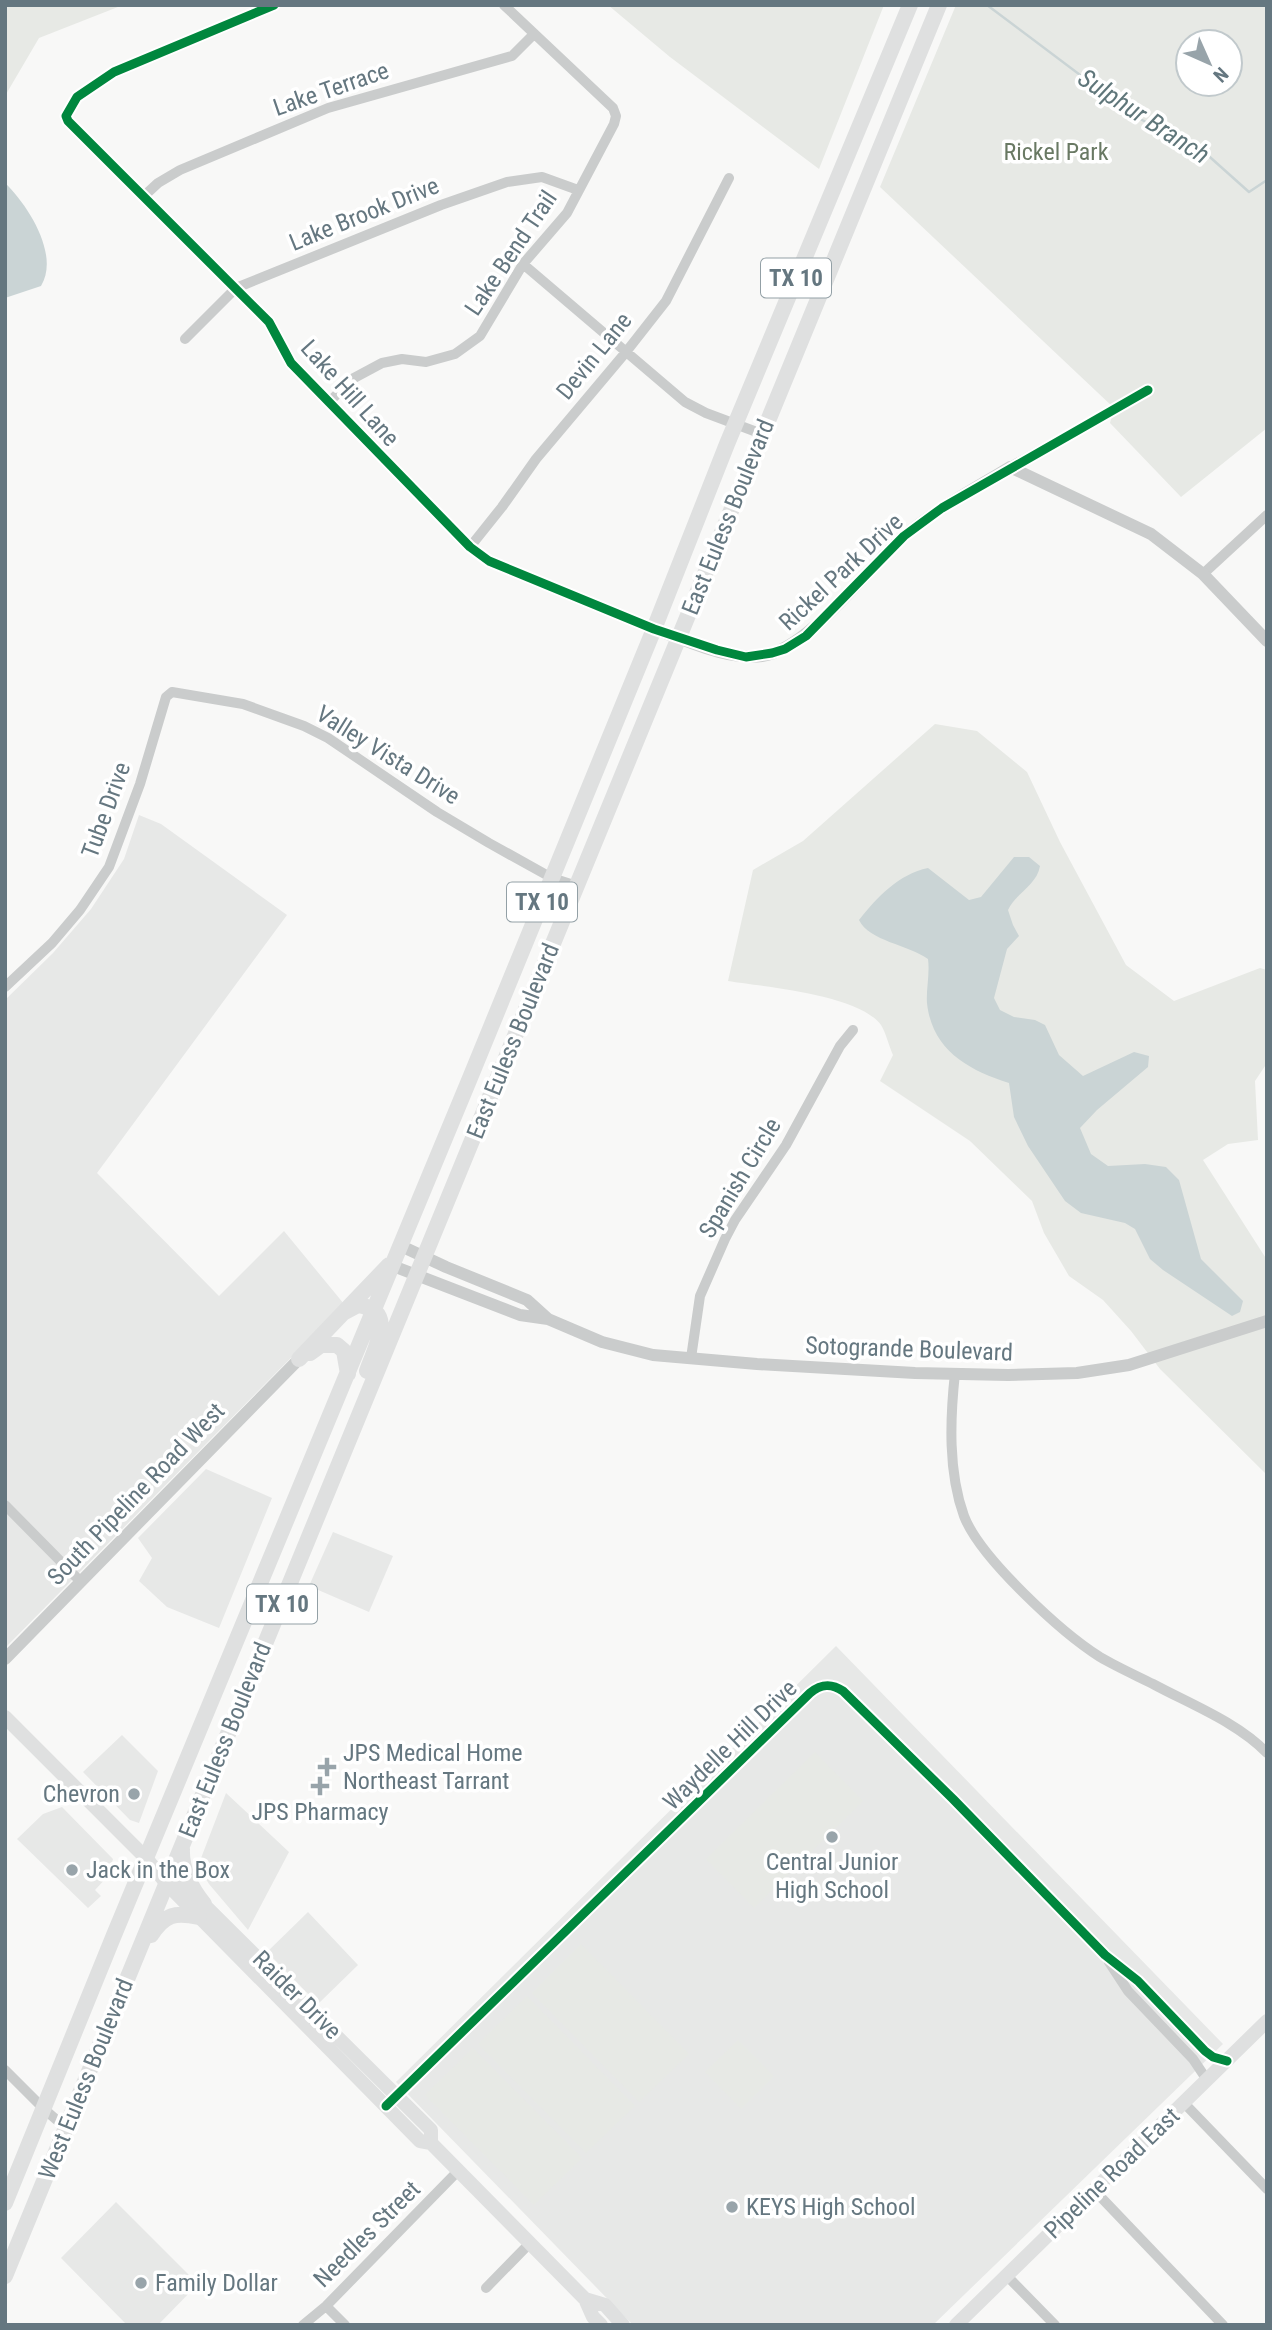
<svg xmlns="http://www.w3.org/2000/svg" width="1272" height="2330" font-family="'Roboto Condensed',sans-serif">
<rect width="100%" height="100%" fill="#f8f8f7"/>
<path fill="#e7e8e7" d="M139,815L161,824L287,915L97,1173L219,1296L284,1231L344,1304L5,1648V1000L53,953L91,909L124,859Z
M206,1469L272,1498L219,1628L167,1607L139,1581L152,1558L138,1538Z
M333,1532L393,1556L369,1612L309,1586Z
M836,1646L1223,2044L933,2325H633L396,2082Z
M122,1735L158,1771L139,1823L130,1820L83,1772Z
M226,1793L289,1852L248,1930L209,1884L198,1866Z
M62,1807L113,1859L108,1876L95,1890L101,1896L88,1908L17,1839L43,1814Z
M308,1912L358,1965L318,2004L267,1952Z
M116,2202L198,2284L158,2325H127L61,2258Z"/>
<path fill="#e7e9e5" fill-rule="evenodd" d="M5,5H123L39,38L5,96Z
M608,5H884L819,169L670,57Z
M956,5H1267V428L1181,497L1110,423L1114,408L880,187ZM1188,42H1230V84H1188Z
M935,724L977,731L1027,772L1060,842L1126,965L1174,1001L1260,968L1267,970V1063L1255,1081L1258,1140L1228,1144L1203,1160L1267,1260V1475L1160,1369L1131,1331L1103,1300L1069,1276L1044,1233L1032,1201L970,1141L880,1081L893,1055C889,1046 886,1033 881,1025C859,995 766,987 728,981L753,870L803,841Z
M815,1752L863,1801L754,1908L706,1859Z
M581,1944L689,2054L639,2102L532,1993Z
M527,1996L635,2106L586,2153L478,2044Z
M738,2040L774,2076L741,2109L705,2072Z
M473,2048L582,2158L534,2205L425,2095Z"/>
<path fill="#cad4d5" d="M5,183C28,205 60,255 41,286L5,298Z
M1014,857H1029L1040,866C1037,885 1016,893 1008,910L1013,925L1019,936L1007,949L994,998L1000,1010L1014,1017L1035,1020L1045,1025L1059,1055L1083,1076L1134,1052L1149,1056L1148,1067L1097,1110L1080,1128L1091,1154L1108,1166L1145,1164L1166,1167L1179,1180L1201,1259L1243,1301L1240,1312L1232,1316L1163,1270L1150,1259L1135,1229L1125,1223L1081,1213L1065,1201L1028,1146L1014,1117L1009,1083C968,1070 932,1050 927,1003C926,989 930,974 928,959C909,945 869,941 859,920C877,897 899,874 928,868L969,900L981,897Z"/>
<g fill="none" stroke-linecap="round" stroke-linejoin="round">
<path stroke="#cad4d5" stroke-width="2.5" d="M987,5L1136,117L1202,150L1249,192L1267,180"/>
<path stroke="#cacccc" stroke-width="10" d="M274,5L114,72L77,97L66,116L68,121L269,322L291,363L470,547L489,561L654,629
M144,196L158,183L180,170L328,108L512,56L534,34
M523,264L685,402L706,413L762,434
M185,339L236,288L441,205L507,182L542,177L578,190
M329,402L354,378L382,363L402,359L426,362L455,354L480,336L523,264L567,213L614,124L616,116L613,108L504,5
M1010,467L1148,390
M470,547L502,507L536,459L626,352L666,301L729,178
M1203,574L1267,515
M5,987L52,943L80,910L109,867L140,784L166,697L172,692L243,704L304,726L328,738L437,812L489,843L552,878L577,886
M691,1358L700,1296L725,1239L735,1220L786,1145L840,1046L853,1030
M955,1373C950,1419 948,1472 964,1516C980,1558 1062,1633 1100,1657C1117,1667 1135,1675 1153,1684C1190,1704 1237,1722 1267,1753
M5,1505L80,1581
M1109,1962L1128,1991L1193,2059L1207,2080
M5,2070L44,2109L66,2128
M1184,2103L1267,2189
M386,2106L810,1693C821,1684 831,1683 843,1691L953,1799L1105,1955L1138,1981L1205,2051L1213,2057L1227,2061
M1094,2190L1223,2325
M1007,2276L1055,2325
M486,2288L530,2243
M326,2306L345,2325
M303,2325L326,2306L458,2171"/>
<path stroke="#cacccc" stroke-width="12" d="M654,629C688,641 726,660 762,656C808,650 867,569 903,537C936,509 974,489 1010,467L1151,534L1203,574L1267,641
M401,1246L446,1267L527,1300L548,1319
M393,1266L520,1315L548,1319L602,1342L653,1355L757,1364L915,1373L1008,1375L1077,1373L1129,1365L1267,1321
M5,1659L299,1359"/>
<path stroke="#dfe0e0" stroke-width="14" d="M5,1717L147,1859L166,1883L420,2141L431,2143L585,2299L593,2317L601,2325
M164,1868L171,1872L431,2130V2143
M585,2299L605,2305L623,2325
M956,2325L1267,2021"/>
<path stroke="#dfe0e0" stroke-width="16" d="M343,1313L358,1305C398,1311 375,1347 367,1371
M310,1353L321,1345H337L344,1351L348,1374
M299,1359L389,1265
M182,1849C181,1869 192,1889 204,1904
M151,1935C165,1914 175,1912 199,1917
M5,2203L114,1935L470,1078L654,629L727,444L910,5
M5,2276L939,5"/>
<g stroke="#fff" stroke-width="13">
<path id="cycleway" d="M274,5L114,72L77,97L66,116L68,121L269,322L291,363L470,547L489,561L654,629L717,650L746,657L772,653L785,649L806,636L904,536L942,508L1148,390
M386,2106L810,1693C821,1684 831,1683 843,1691L953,1799L1105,1955L1138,1981L1205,2051L1213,2057L1227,2061"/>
</g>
<use href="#cycleway" stroke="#00873e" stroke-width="9"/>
</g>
<g fill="#98a4aa" stroke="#fff" stroke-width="2.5">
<path d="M323.5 1756.5h7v7h7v7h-7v7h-7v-7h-7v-7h7z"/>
<path d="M316.5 1775.5h7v7h7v7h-7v7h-7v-7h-7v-7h7z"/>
<circle cx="134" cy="1794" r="7"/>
<circle cx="832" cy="1837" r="7"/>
<circle cx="72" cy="1870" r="7"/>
<circle cx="732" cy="2207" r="7"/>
<circle cx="141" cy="2283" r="7"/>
</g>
<g text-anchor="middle" stroke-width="7" stroke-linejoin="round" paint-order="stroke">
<g fill="#fff" stroke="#93a0a6" stroke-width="2">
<rect x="761" y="258.5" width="70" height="39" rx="5"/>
<rect x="507" y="882.5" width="70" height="39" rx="5"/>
<rect x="247" y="1584.5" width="70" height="39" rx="5"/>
</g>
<g font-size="23" font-weight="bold" fill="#657780">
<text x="796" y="286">TX 10</text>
<text x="542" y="910">TX 10</text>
<text x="282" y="1612">TX 10</text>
</g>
<g font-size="24" fill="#657780" stroke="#fff">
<text transform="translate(331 89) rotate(-19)" y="8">Lake Terrace</text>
<text transform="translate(364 214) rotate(-22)" y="8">Lake Brook Drive</text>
<text transform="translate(511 253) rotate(-56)" y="8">Lake Bend Trail</text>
<text transform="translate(594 356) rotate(-51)" y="8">Devin Lane</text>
<text transform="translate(350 393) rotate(48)" y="8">Lake Hill Lane</text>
<text transform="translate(728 517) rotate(-68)" y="8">East Euless Boulevard</text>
<text transform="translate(841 572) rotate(-43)" y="8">Rickel Park Drive</text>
<text transform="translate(388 755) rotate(32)" y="8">Valley Vista Drive</text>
<text transform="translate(106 810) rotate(-70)" y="8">Tube Drive</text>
<text transform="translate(513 1041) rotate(-68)" y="8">East Euless Boulevard</text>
<text transform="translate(740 1178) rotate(-59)" y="8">Spanish Circle</text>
<text transform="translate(909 1349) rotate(2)" y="8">Sotogrande Boulevard</text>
<text transform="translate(136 1494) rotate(-46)" y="8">South Pipeline Road West</text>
<text transform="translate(225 1740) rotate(-68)" y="8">East Euless Boulevard</text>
<text transform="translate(730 1745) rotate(-44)" y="8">Waydelle Hill Drive</text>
<text transform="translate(297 1995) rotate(45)" y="8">Raider Drive</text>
<text transform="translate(86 2079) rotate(-68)" y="8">West Euless Boulevard</text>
<text transform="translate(1112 2173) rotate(-44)" y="8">Pipeline Road East</text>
<text transform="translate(367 2234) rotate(-45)" y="8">Needles Street</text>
</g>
<g font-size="24" fill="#697963" stroke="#fff">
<text x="1056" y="160">Rickel Park</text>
</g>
<g font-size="24" fill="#657780" stroke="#fff" text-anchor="start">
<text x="343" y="1761">JPS Medical Home<tspan x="343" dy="28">Northeast Tarrant</tspan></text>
<text x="120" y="1802" text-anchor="end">Chevron</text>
<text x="320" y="1820" text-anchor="middle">JPS Pharmacy</text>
<text x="832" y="1870" text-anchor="middle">Central Junior<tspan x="832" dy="28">High School</tspan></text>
<text x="86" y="1878">Jack in the Box</text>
<text x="746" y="2215">KEYS High School</text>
<text x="155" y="2291">Family Dollar</text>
</g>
<g font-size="26" font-style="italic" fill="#5f767a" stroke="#fff">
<text transform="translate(1144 116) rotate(33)" y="9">Sulphur Branch</text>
</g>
</g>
<rect width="1272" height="2330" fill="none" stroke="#657780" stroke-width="14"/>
<g transform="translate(1209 63) rotate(135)"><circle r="33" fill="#ffffff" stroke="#c1c9cc" stroke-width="2"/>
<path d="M0-5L12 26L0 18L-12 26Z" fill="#98a4aa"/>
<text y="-10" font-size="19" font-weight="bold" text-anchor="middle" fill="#657780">N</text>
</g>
</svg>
